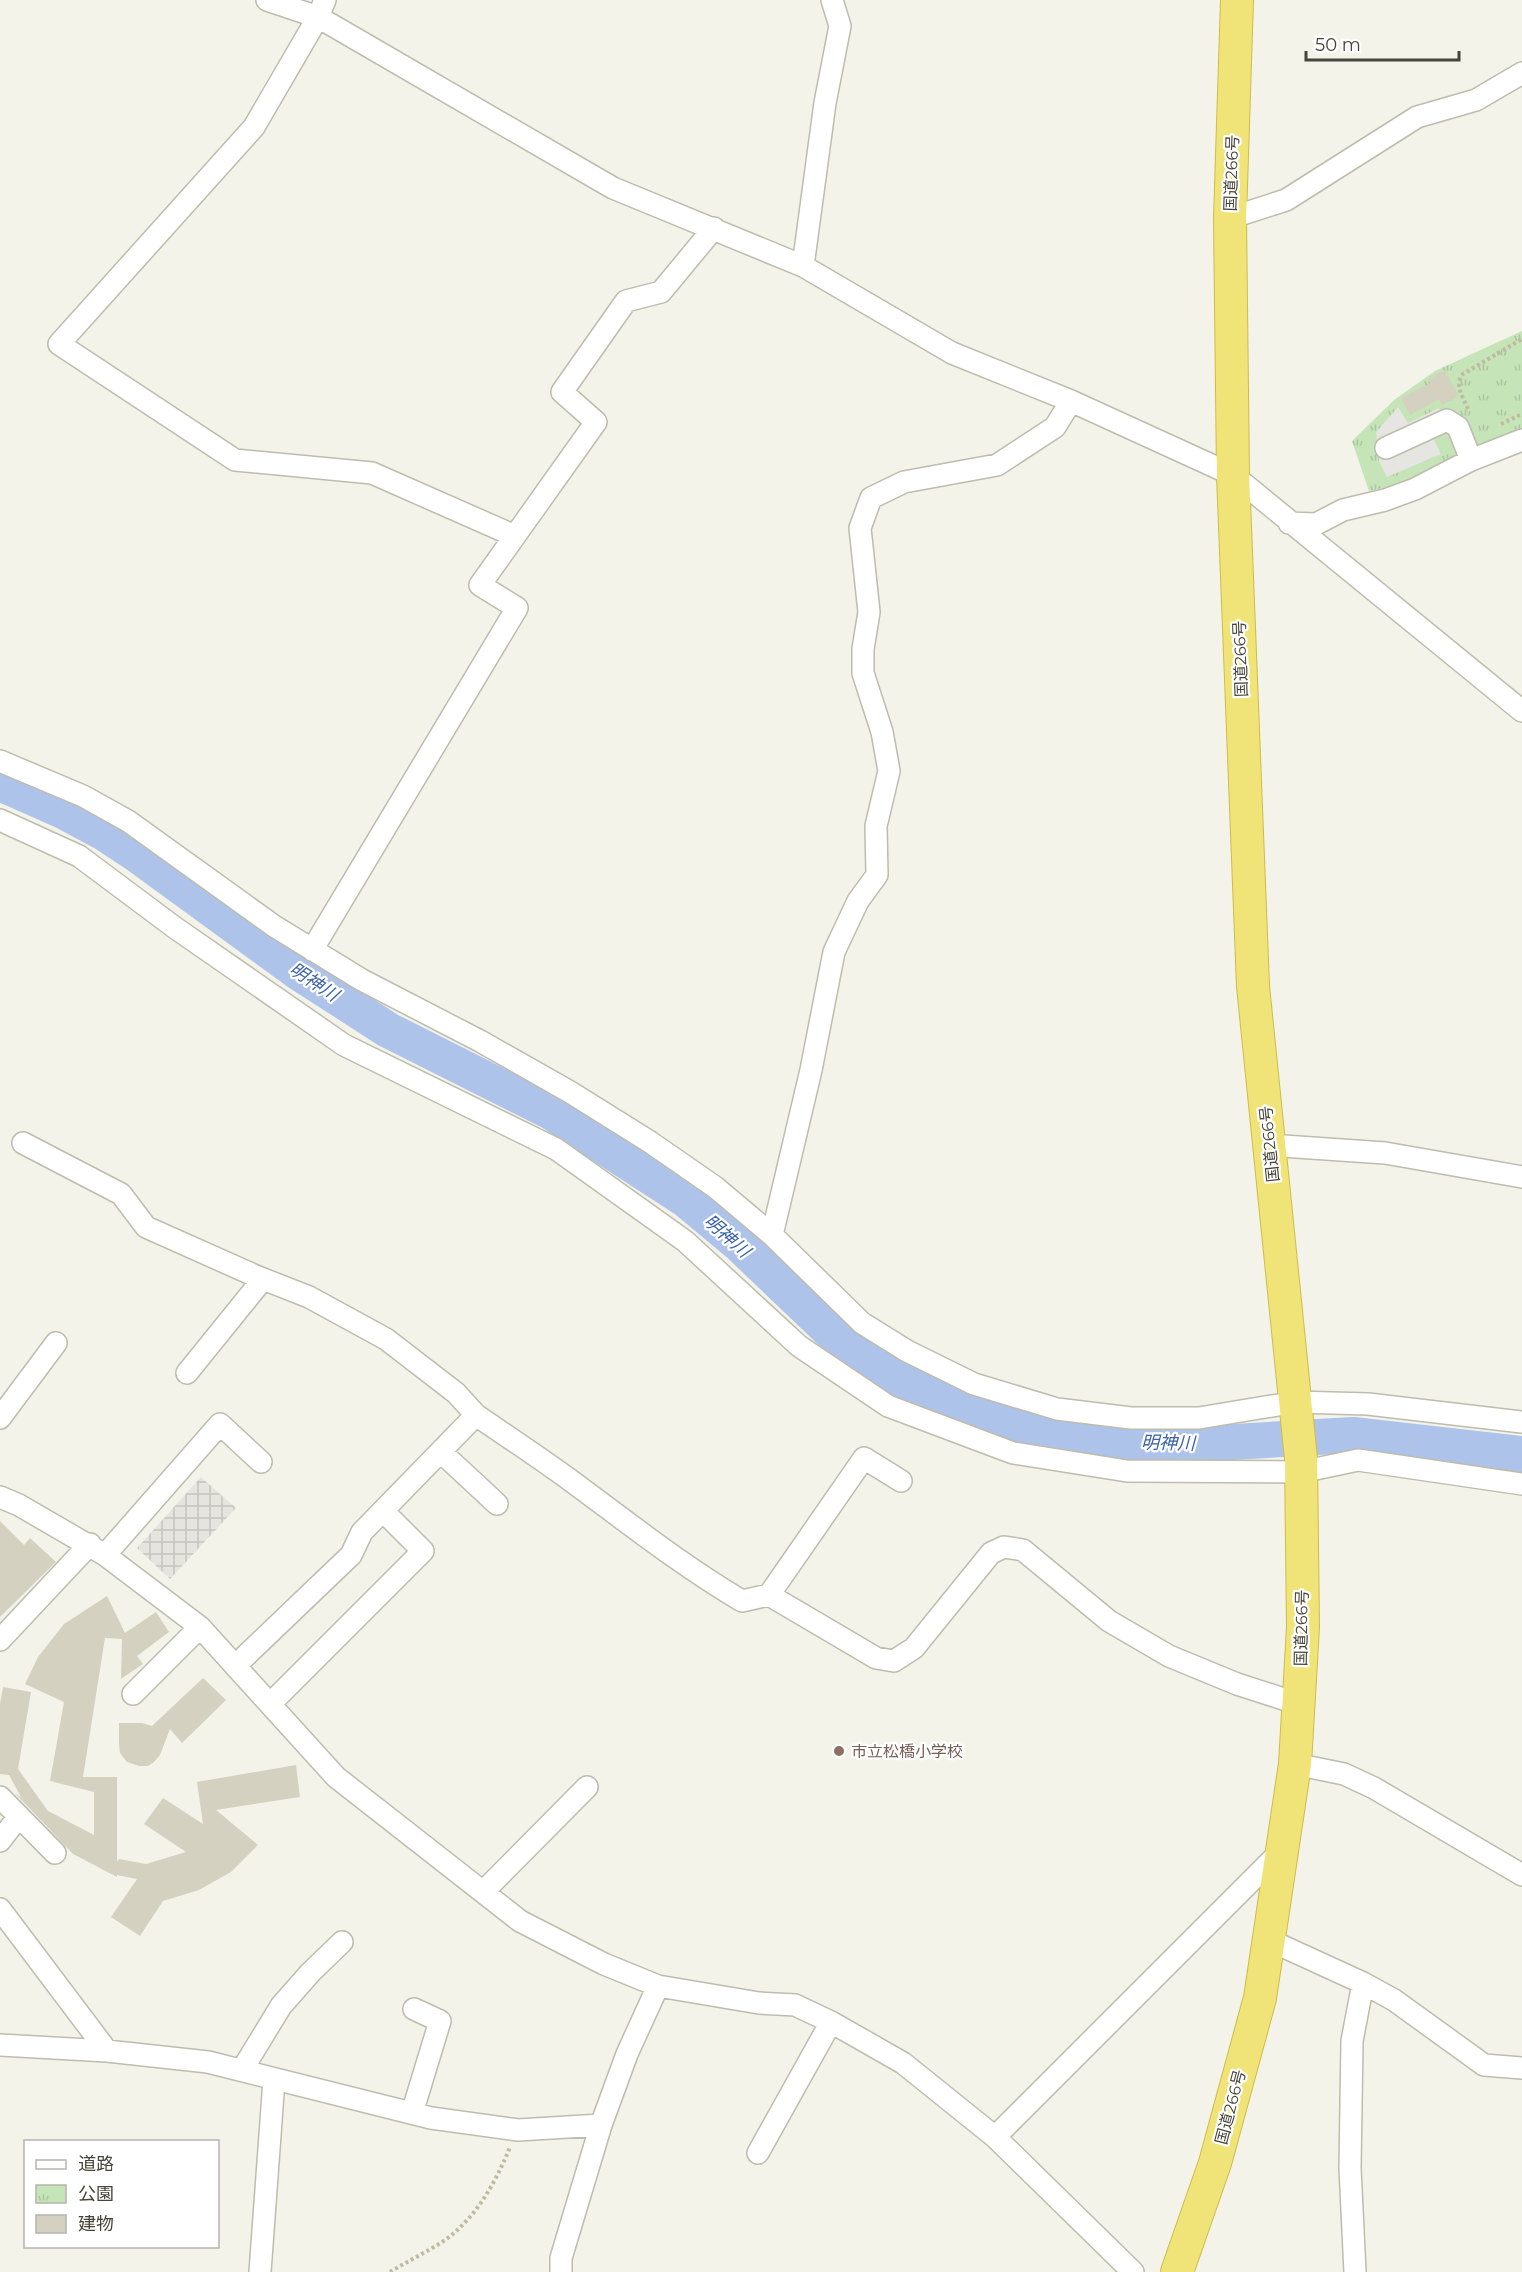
<svg xmlns="http://www.w3.org/2000/svg" width="1522" height="2272" font-family="Montserrat,'Noto Sans JP',sans-serif">
<defs>
<pattern id="industrial-grid" width="8" height="8" patternUnits="userSpaceOnUse" patternTransform="scale(1.5)"><rect width="8" height="8" fill="#e6e4de"/><path d="M0 4h8M4 0v8" fill="none" stroke="#c7c5bf"/></pattern>
<pattern id="park-tufts" width="24" height="20" patternUnits="userSpaceOnUse" patternTransform="scale(1.5)"><rect width="24" height="20" fill="#c5e4b7"/><path d="M3 7l-1-3M5 7V3M7 7l1-3M15 17l-1-3M17 17v-4M19 17l1-3" fill="none" stroke="#abc59e"/></pattern>
</defs>
<rect width="100%" height="100%" fill="#f3f3ea"/>
<path fill="url(#industrial-grid)" d="M201,1477L236,1508L170,1579L137,1548Z"/>
<path fill="url(#park-tufts)" d="M1522,331V431L1411,482L1369,491L1352,441L1394,400L1435,371Z"/>
<path fill="#e5e5e1" d="M1398,407L1408,423L1439,408L1450,428L1432,436L1441,454L1387,477L1379,461L1376,432Z"/>
<g fill="none" stroke-linecap="round" stroke-linejoin="round">
<path stroke="#adc3ea" stroke-width="36" d="M0,783L61,810L104,833L136,854L298,972L388,1030L551,1112L629,1163L686,1200L740,1245L830,1331L863,1357L902,1380L999,1419L1049,1432L1104,1442L1181,1445L1353,1435L1522,1454"/>
</g>
<path fill="#d4d1c0" d="M1444,370L1459,396L1442,405L1439,399L1410,415L1401,398L1430,383L1428,380Z
M0,1521L24,1545L30,1538L56,1562L0,1617Z
M107,1596L125,1633L156,1612L169,1632L137,1656L143,1664L121,1679L122,1639L105,1638L83,1777H117V1862L119,1859L146,1864L186,1852L144,1824L163,1798L203,1824L197,1782L296,1765L300,1797L216,1810L258,1845L231,1872L199,1890L163,1901L140,1936L111,1917L137,1879L117,1875V1877L73,1854L15,1793L21,1797L9,1775L0,1774V1704L3,1687L31,1692L18,1769L48,1811L94,1835V1792L50,1781L64,1702L25,1684L38,1657L64,1624Z
M203,1678L226,1700L182,1743L170,1729L160,1755L154,1762L148,1766H139L127,1762L120,1753L119,1745V1723H142L152,1726Z"/>
<g fill="none" stroke-linecap="round" stroke-linejoin="round">
<g stroke="#bebcad" stroke-width="24">
<path id="minor" d="M267,0L318,17L613,188L803,266L952,353L1071,401L1233,475L1522,711
M325,0L318,17L254,127L59,344L235,460L372,473L515,536
M1230,218L1286,200L1417,117L1476,100L1522,73
M803,266L825,103L840,26L832,0
M1386,448L1447,420L1458,427L1471,460
M1289,523L1316,524L1343,510L1385,500L1415,489L1471,460L1522,440
M0,761L83,796L128,821L274,926L362,980L480,1041L570,1092L650,1142L715,1187L772,1235L862,1323L907,1351L974,1384L1057,1409L1131,1418H1199L1296,1402L1368,1404L1522,1422
M0,820L79,856L174,927L344,1045L556,1149L685,1241L799,1346L888,1406L1013,1453L1127,1471L1301,1472L1358,1460L1522,1484
M312,950L517,608L480,585L596,422L562,392L626,301L661,292L714,228
M23,1143L121,1194L146,1227L258,1277L309,1297L386,1339L456,1393L476,1415L362,1532L351,1555L235,1666
M1268,1145L1385,1153L1522,1177
M772,1235L811,1070L834,952L858,901L877,875L876,826L889,771L882,732L863,673V649L869,612L860,528L871,498L904,482L997,465L1055,427L1071,401
M187,1373L263,1279
M476,1415C508,1437 540,1458 570,1480C627,1522 681,1565 742,1601L769,1595L864,1458L901,1481
M0,1418L56,1343
M441,1452L497,1504
M0,1497L19,1505L105,1555L200,1627L336,1777L520,1921L604,1964L658,1986L759,2003L795,2005L831,2022L903,2063L995,2137L1133,2272
M105,1555L220,1424L261,1462
M769,1595L876,1658L894,1661L914,1648L991,1553L1004,1547L1023,1550L1109,1621L1169,1656L1237,1684L1299,1704
M0,1640L90,1544
M133,1694L200,1627
M270,1704L423,1551L383,1511
M1295,1764L1344,1774L1374,1788L1522,1875
M0,1797L55,1853
M0,1841L19,1816
M483,1892L587,1787
M0,1909L107,2051
M1269,1940L1363,1983L1394,2000L1484,2065L1522,2068
M0,2045L107,2051L208,2062L431,2118L518,2130L601,2125
M242,2070L281,2006L310,1973L342,1942
M412,2113L440,2021L414,2009
M995,2137L1282,1850
M758,2153L831,2022
M260,2272L274,2080
M561,2272V2258L601,2125L627,2054L658,1986
M1355,2272L1350,2168L1352,2041L1363,1983"/>
</g>
<g stroke="#cfbc48" stroke-width="34">
<path id="highway" d="M1177,2272L1215,2163L1260,1998L1295,1764L1303,1627L1301,1459L1253,986L1233,475L1230,218L1237,0"/>
</g>
<path stroke="#bfbba0" stroke-width="4" stroke-dasharray="3 3" stroke-linecap="butt" d="M1468,409C1463,397 1454,385 1463,374L1522,339
M1501,424L1522,414
M390,2272C406,2262 423,2254 439,2244C474,2222 495,2184 510,2147"/>
<use href="#minor" stroke="#fff" stroke-width="21"/>
<use href="#highway" stroke="#f0e478" stroke-width="32"/>
</g>
<circle fill="#8d6e63" stroke="#fff" stroke-width="2" cx="839" cy="1751" r="6"/>
<g text-anchor="middle" stroke-width="4.5" stroke-linejoin="round" paint-order="stroke">
<g font-size="16" fill="#474439" stroke="#fff">
<text transform="translate(1231 173) rotate(-88)" y="6">国道266号</text>
<text transform="translate(1240 659) rotate(-92)" y="6">国道266号</text>
<text transform="translate(1269 1144) rotate(-96)" y="6">国道266号</text>
<text transform="translate(1301 1628) rotate(-89)" y="6">国道266号</text>
<text transform="translate(1230 2107) rotate(-75)" y="6">国道266号</text>
</g>
<g font-size="16" fill="#785e54" stroke="#fff" text-anchor="start">
<text x="851" y="1757">市立松橋小学校</text>
</g>
<g font-size="18" font-style="italic" fill="#3b62a9" stroke="#fff">
<text transform="translate(314 982) rotate(33)" y="6">明神川</text>
<text transform="translate(727 1236) rotate(41)" y="6">明神川</text>
<text transform="translate(1168 1443) rotate(1)" y="6">明神川</text>
</g>
</g>
<rect x="24" y="2140" width="195" height="108" fill="#ffffff" stroke="#b5b4b0" stroke-width="1.5"/>
<rect x="36" y="2160" width="30" height="9" fill="#ffffff" stroke="#b5b4b0" stroke-width="1.5"/>
<text x="78" y="2170" font-size="18" fill="#474439">道路</text>
<rect x="36" y="2185" width="30" height="18" fill="url(#park-tufts)" stroke="#b5b4b0" stroke-width="1.5"/>
<text x="78" y="2200" font-size="18" fill="#474439">公園</text>
<rect x="36" y="2215" width="30" height="18" fill="#d4d1c0" stroke="#b5b4b0" stroke-width="1.5"/>
<text x="78" y="2230" font-size="18" fill="#474439">建物</text>
<path d="M1306 51v9h153v-9" fill="none" stroke="#474439" stroke-width="3"/>
<text x="1315" y="51" font-size="18" fill="#474439" stroke="#ffffff" stroke-width="4.5" paint-order="stroke">50 m</text>
</svg>
